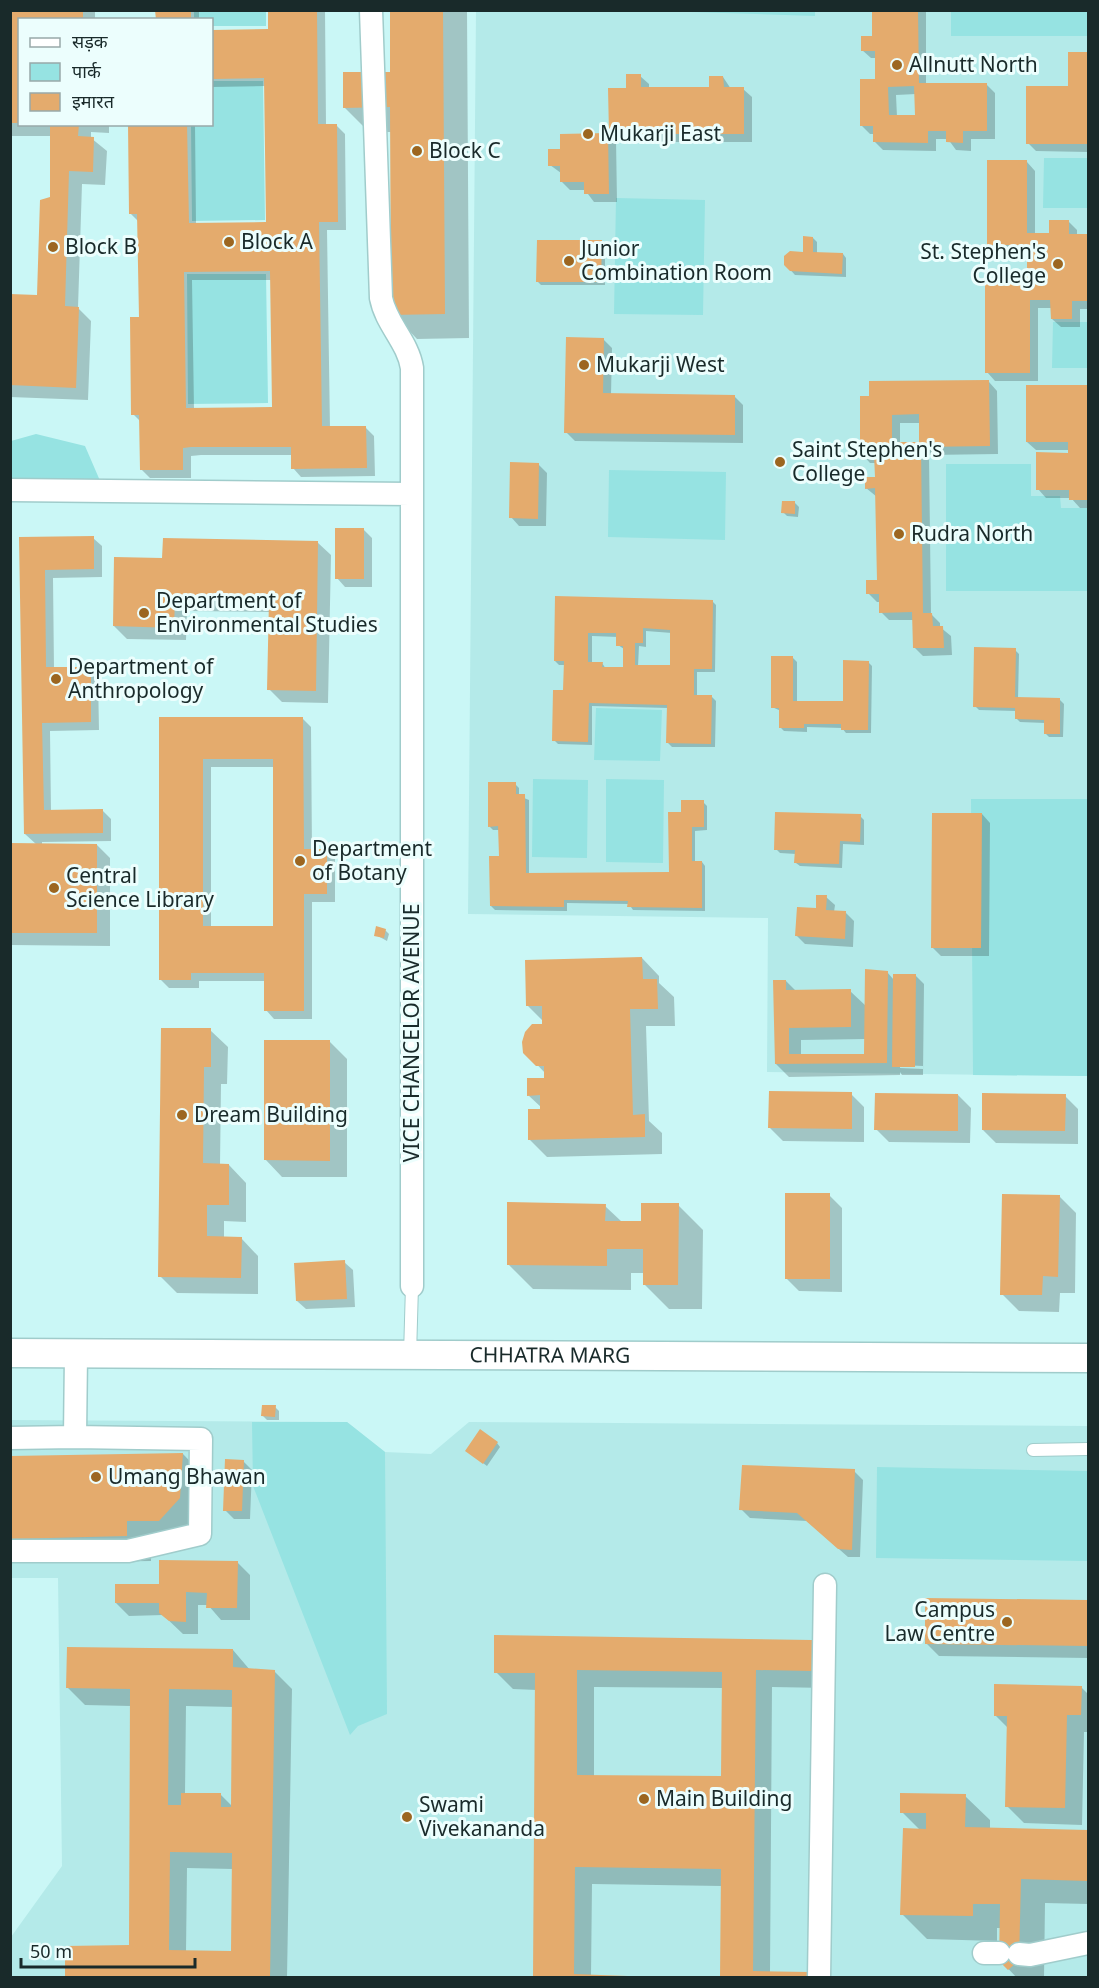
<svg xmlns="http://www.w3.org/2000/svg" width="1099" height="1988" font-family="'Noto Sans','Noto Sans Devanagari',sans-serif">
<rect width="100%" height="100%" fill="#caf7f6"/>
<path fill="#b4eae9" d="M476,11H1088V1076L767,1072L768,918L468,914Z
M11,1420L347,1422L385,1452L431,1454L469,1422L1088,1426V1977L11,1978V1937L62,1866L58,1578H11Z"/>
<path fill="#96e3e2" d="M194,11H266V26H212V20L194,19Z
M815,11V16L659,11L815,10Z
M951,11H1088V36H951Z
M212,81H263L265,220L192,221L191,125L212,124Z
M1044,158H1088V208H1043Z
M616,198L705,200L703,315L614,314Z
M187,274H266L268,403L188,404Z
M1053,322H1088V368H1052Z
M36,434L85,446L101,483L11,484V441Z
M946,464H1031V496H1060L1061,508H1088V591H946Z
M609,470L726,472L725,540L608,537Z
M596,708L662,710L660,761L594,760Z
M533,779L588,780L587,858L532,857Z
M606,779L664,780L663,863L606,862Z
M971,799H1088V1076L973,1075Z
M252,1422H347L385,1452L387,1714L358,1726L350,1735L253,1486Z
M877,1467L1088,1471V1561L876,1558Z"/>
<path fill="#0003" fill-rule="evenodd" d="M13,10H95V20H20V124H109V133L91,132V138L107,151L105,185L82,184L78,308L91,321L88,400L10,397V296L38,297L52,198V136H10Z
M157,10H199V20H157Z
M269,10H325L326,125H336L345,134L346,230H327L330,428L365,427L374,436L375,476L301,477L293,468V455H201L191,456V478H150L141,469V422L133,414L140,318L139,222L130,213L129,124H195L196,224H268L266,86L212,87V31H270ZM192,280H272L273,408L194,409Z
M391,10H467L469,338L417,339L393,314L392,132H369L344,107L391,73Z
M873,10H926V84H986L995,93V139H971V151L956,150L948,139H936V151L883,150L875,142V134H870L862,126L876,81V58H871L862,50L873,37ZM916,94V116L897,117L896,95Z
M1069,54H1088V152L1036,151L1028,143L1069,87Z
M640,76L649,84V88H711L723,77L731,89H743L752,97V142H619L616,139L617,202H594L585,190H570L561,181V173L550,165L562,150L608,134L610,137V90H628Z
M1027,162L1035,171V234H1051L1069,222L1077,230V236H1088V309H1080V327H1061L1052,319V308H1038V381H995L987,372L1028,285V253L997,252L988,244Z
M813,238L817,242V254H843L846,258V277L795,275L786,265L804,253Z
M602,242L605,246V285H541L537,281Z
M603,339L612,348L611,395L735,397L743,405V443L575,441L566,432Z
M989,382L997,391L998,454L929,455L931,614L940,623V627L951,636L952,655L923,656L914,647L913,620H889L881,612L880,602H877L868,593L878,581L877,497L866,488L876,478V463H870L862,454L861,397ZM900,423H920V444H900Z
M1028,386L1088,387V508H1080L1071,498H1046L1038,489L1069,454V450H1036L1027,442Z
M538,464L547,473L546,526H519L511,517Z
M795,503L799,507L798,517L787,516L783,512Z
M363,529L372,538V587H345L337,578Z
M93,538L102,546V577L53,578L54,669L90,668L98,677L99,730L50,731L51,811L102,810L111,819V841L42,842V845H97L110,858V946L10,945V845H37L25,834L21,539Z
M317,542L331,555L328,703L282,702L269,689L270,612L187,611L186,640L127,639L114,626L164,560Z
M557,598L712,601L716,605L715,672H697V696L712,697L716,701L715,747H672L668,743V708L592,706V745L558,744L554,740L565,691V665H559L555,661ZM646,631L672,633L671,667L638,666L639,646L646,647ZM592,636L618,637V645L624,649V669H606L602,663H592Z
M1015,650L1019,654L1018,699L1060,700L1064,704L1063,737H1049L1045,733V723L1020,722L1016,718V711L979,710L975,706Z
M793,658L797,662V702L844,703L868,662L872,666L871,733H846L842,728L807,727V732L784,731L781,728V711L772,707Z
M160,719H303L311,727L312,851H327L335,859V902H312V1019H274L266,1010V981H199V988H169L161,980ZM211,767H275L274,928L211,927Z
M515,784L519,788V796L529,800V874H670L682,813L703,802L707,806V830L695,831V862H702L705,866V911L633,910L629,904L567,903V911L495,910L491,906L501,857L500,830H493L489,826Z
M982,814L990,823L989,956H941L932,947Z
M860,816L864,820V845L843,844L842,868L800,866L796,863V854L780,853L776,849Z
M826,897L835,905L834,912L846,913L854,921L853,947L805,944L796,935Z
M385,930L389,934L387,941L376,935Z
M642,958L659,976V983L674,997L675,1026H646L649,1121L662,1133V1154L547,1157L530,1140L542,1108L528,1095L546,1080V1074L525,1052L544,1025V1022L528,1006Z
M887,972L894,980L916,976L924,984L923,1075H902L900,1072V1075L789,1077L776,1064L786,981L796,991H850L866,1006ZM866,1039V1056H801V1040ZM900,1065L923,1066V1069L900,1068Z
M210,1030L228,1047L227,1084H221L220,1165H229L246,1183V1222L224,1221V1238H241L258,1256V1294L177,1293L160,1276Z
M330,1042L347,1059V1177H282L265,1159Z
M851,1094L864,1107V1142L783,1141L770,1128Z
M958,1095L971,1108L970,1143L889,1142L876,1129Z
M1065,1096L1078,1109V1144L996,1143L983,1130Z
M829,1195L842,1208V1292L799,1291L786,1278Z
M1059,1196L1076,1213L1075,1293H1060L1059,1312L1019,1311L1002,1294Z
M678,1205L703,1230L702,1309H669L644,1284V1273H631V1290L533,1289L509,1265L605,1206L622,1222L643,1223Z
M344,1262L353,1270L355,1307L306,1309L297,1301Z
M275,1407L279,1411V1420H267L263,1416Z
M497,1443L500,1447L487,1466L471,1454Z
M183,1454L207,1479L205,1523L151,1545V1561L10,1563V1457Z
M243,1461L252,1470L250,1519H234L225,1510Z
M854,1471L863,1480L860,1557H848L807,1521L750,1518L741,1509Z
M237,1562L250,1575V1620H221L208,1605H198V1634H183L163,1615L129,1616L116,1603L161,1585Z
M927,1599L1088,1602V1658L939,1656L926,1643Z
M811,1641L829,1658L828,1688L772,1687L770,1973L721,1978L722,1886L592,1884L591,1976L717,1978H534L537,1690L513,1689L496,1672ZM594,1687L723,1688V1777L594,1776Z
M233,1650L250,1670L274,1671L292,1689L287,1978H66L130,1947L131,1706L85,1705L68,1688ZM186,1706L234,1707L233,1807L220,1794H185ZM187,1868L233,1869L232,1952H186Z
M1081,1687L1088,1694V1732H1084L1082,1825L1024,1823L1007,1806L1008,1728L995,1715Z
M965,1796L990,1820V1829L1088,1831V1904L1045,1903L1044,1978H1017L1000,1960L1001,1928H997V1941L927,1939L902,1914L920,1830L902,1812Z"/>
<path fill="#e4ab6d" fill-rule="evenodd" d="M12,10H83V20H20V123H10Z
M155,10H191V20H156Z
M268,10H317L318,124H337L338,222H319L322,426H366L367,468L291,469V447H191L183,448V470H140L139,415H131L130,317H139L137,214H129L128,124H187L189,223L266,222L264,78L212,79V30L268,29ZM270,271L272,407L186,408L184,272Z
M390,10H443L445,314L391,315L390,107L343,108V72H390Z
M872,10H918L919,83H987V131H963V143L946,142V131H928V143L873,142V126H860V79H875V51H861V36H872ZM914,86L915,115H889L888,87Z
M1068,52H1088V144H1026V86H1068Z
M626,74H641V87H709V76H723L724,87H744V134H609L608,88H626Z
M50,124H79L78,136L94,137L93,172L69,171L65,306L79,307L76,388L10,385V294L37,295L40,200L50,197Z
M608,133L609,194H584V182H560V166H548V149H560V134Z
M987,160H1027V233H1049V220H1069V234H1088V301H1072V319H1051L1050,300H1030V373H985V282L1027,283V245H987Z
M803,236L813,237V252L843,253L842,274L790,271L784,265V256L790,251L803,252Z
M537,240H602L601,282H536Z
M566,337L604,338L603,393L735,395V435L564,433Z
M989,380L990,446L921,447L923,613H932L933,626H943L944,648H913L912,612L879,613V594H866V580H877L875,488L865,489V477H875L874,455H860V396H869V381ZM919,414V442H892V415Z
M1026,385H1088V500H1069V490H1036V452L1068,453V442H1026Z
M510,462L539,463L538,519L509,518Z
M782,501H795V514L781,513Z
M335,528H364V579H335Z
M94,536V569L45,570L46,667H91V722L42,723L44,810L103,809V833L24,834L19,537Z
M163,538L318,541L316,691L267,690L269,600L175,598L174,628L113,626L114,557L162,558Z
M555,596L713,600L712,669H694V695H712L711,744L666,743L667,705L589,703L588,742L552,741L553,690H563L564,661H554ZM643,628L670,630V665H635V643H643ZM588,633H616V646H623V667H602L603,662H588Z
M974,647L1016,648L1015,697L1060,698V734H1044V720L1015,719V708L973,707Z
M771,656H793V701H843V660L869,661L868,730H841V724H804V728H779V708H771Z
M159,717H303L304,849H327V894H304V1011H264V973H191V980H159ZM203,759H273V926H203Z
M488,782H516V794H525L526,873L669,872L668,812H681V800H704V827H692V861H702V908L627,907L628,901L564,900V907L490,906L489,856H499L498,826L488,827Z
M775,812L861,814L860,842L840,841L839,864L794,863L795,850H774Z
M932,813H982L981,948H931Z
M10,843L97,844V933H10Z
M816,895H827L826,910L846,911L845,939L795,936L797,907L816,908Z
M376,926L386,929L384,938L374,936Z
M642,957L643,979H657L658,1009H630L633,1115L645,1114V1137L528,1140V1109H540V1095L527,1096V1078H544V1066H536L523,1053L522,1042L525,1032L532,1024H542V1006H526L525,960Z
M865,969L888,971L887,1063L775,1064L773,980H786V990L851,989V1027L789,1028V1054H864Z
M893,974H916L915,1067H892Z
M161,1028H211V1067H204L203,1163L229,1164V1205H207V1236L242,1237L241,1278L158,1277Z
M264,1040H330V1161L264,1160Z
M769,1091L852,1092V1129L768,1128Z
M875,1093L958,1094V1131L874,1130Z
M982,1093L1066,1094L1065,1131L982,1130Z
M785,1193H830V1279H785Z
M1002,1194L1060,1195L1058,1277L1043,1276L1042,1295H1000Z
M507,1202L606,1204L605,1221H641V1203H679L678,1285H643V1249H607V1266L507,1265Z
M345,1260L347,1299L296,1301L294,1263Z
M262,1405H276L275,1417L261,1416Z
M480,1429L498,1442L483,1464L465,1451Z
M183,1453L180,1498L159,1521H127V1536L10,1539V1456Z
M225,1459L244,1460L242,1511H223Z
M742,1465L855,1469L852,1550L838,1549L797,1513L739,1510Z
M159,1560L238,1561L237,1608H206L207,1593L186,1592V1622L169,1621L159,1613V1603H115V1584H159Z
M925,1598L1088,1600V1646L925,1644Z
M494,1635L812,1640V1671L756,1670L753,1971L809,1972V1978H720L721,1869L575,1867L574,1974L682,1978H533L535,1673H494ZM577,1670L722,1672L721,1776L577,1775Z
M67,1647L233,1649V1667L275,1670L270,1978H65V1946L129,1945L130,1689L66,1688ZM169,1689L232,1690L231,1807H221V1793H181V1805H168ZM170,1852L232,1853L231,1951L169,1950Z
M994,1684L1082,1686L1081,1715H1067L1065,1808L1005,1807L1007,1716H994Z
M900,1793L966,1794L965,1827L1088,1830V1881L1021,1879L1019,1960L1008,1970L999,1961L1000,1904H973V1916L900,1915L903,1828L926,1829V1813H900Z"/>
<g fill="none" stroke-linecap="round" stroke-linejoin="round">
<g stroke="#a0cccb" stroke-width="14">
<path id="service" d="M410,1355L412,1286
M1033,1450L1088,1449"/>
</g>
<g stroke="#a0cccb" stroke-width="25">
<path id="minor" d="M371,10L381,298C386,324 408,342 412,368V1286
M10,490L411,494
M10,1438L75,1437L76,1354
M10,1551H128L200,1534L201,1439L75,1437
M984,1953H999
M1019,1954L1030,1955L1088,1943
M819,1978L825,1585"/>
</g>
<g stroke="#a0cccb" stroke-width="31">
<g id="tertiary">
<path id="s1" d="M10,1353L1088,1358"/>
</g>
</g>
<use href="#service" stroke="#fff" stroke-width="12"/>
<use href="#minor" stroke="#fff" stroke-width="22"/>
<use href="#tertiary" stroke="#fff" stroke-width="28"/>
</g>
<g fill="#9c6620" stroke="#ecfefd" stroke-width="2">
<circle cx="897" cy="65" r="6"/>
<circle cx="588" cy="134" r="6"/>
<circle cx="417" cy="151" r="6"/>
<circle cx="229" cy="242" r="6"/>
<circle cx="53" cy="247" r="6"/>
<circle cx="569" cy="261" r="6"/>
<circle cx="1058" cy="264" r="6"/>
<circle cx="584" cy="365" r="6"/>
<circle cx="780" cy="462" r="6"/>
<circle cx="899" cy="534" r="6"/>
<circle cx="144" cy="613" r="6"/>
<circle cx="56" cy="679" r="6"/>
<circle cx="300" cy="861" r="6"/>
<circle cx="54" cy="888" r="6"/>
<circle cx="182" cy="1115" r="6"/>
<circle cx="96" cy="1477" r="6"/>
<circle cx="1007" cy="1622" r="6"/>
<circle cx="644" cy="1799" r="6"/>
<circle cx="407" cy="1817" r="6"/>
</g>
<g text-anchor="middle" stroke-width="6" stroke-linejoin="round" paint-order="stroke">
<g font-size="21" fill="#192a2a" stroke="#ecfefd" text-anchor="start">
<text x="909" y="72">Allnutt North</text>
<text x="600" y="141">Mukarji East</text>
<text x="429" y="158">Block C</text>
<text x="241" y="249">Block A</text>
<text x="65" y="254">Block B</text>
<text x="581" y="256">Junior<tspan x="581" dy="24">Combination Room</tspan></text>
<text x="1046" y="259" text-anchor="end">St. Stephen's<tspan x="1046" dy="24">College</tspan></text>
<text x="596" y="372">Mukarji West</text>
<text x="792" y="457">Saint Stephen's<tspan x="792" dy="24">College</tspan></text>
<text x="911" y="541">Rudra North</text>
<text x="156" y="608">Department of<tspan x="156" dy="24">Environmental Studies</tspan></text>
<text x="68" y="674">Department of<tspan x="68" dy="24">Anthropology</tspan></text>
<text x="312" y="856">Department<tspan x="312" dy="24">of Botany</tspan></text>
<text x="66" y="883">Central<tspan x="66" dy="24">Science Library</tspan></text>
<text x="194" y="1122">Dream Building</text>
<text x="108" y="1484">Umang Bhawan</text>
<text x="995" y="1617" text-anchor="end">Campus<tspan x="995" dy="24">Law Centre</tspan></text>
<text x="656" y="1806">Main Building</text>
<text x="419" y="1812">Swami<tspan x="419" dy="24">Vivekananda</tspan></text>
</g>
<g font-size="21" fill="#192a2a" stroke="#ecfefd">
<text transform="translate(412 1033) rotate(-90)" y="7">VICE CHANCELOR AVENUE</text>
<text dy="7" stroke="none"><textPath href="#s1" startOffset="540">CHHATRA MARG</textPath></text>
</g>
</g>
<rect width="1099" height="1988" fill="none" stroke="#192a2a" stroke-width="24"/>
<rect x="18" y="18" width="195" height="108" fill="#ecfefd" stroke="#98a9a9" stroke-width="1.5"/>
<rect x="30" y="38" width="30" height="9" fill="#ffffff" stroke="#98a9a9" stroke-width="1.5"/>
<text x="72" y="48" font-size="18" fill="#192a2a">सड़क</text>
<rect x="30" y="63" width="30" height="18" fill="#96e3e2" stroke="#98a9a9" stroke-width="1.5"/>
<text x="72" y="78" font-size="18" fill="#192a2a">पार्क</text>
<rect x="30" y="93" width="30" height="18" fill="#e4ab6d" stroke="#98a9a9" stroke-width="1.5"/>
<text x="72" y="108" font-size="18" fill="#192a2a">इमारत</text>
<path d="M21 1958v9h174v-9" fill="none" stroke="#192a2a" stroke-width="3"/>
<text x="30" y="1958" font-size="18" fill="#192a2a" stroke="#ecfefd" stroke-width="4.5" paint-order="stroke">50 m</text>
</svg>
